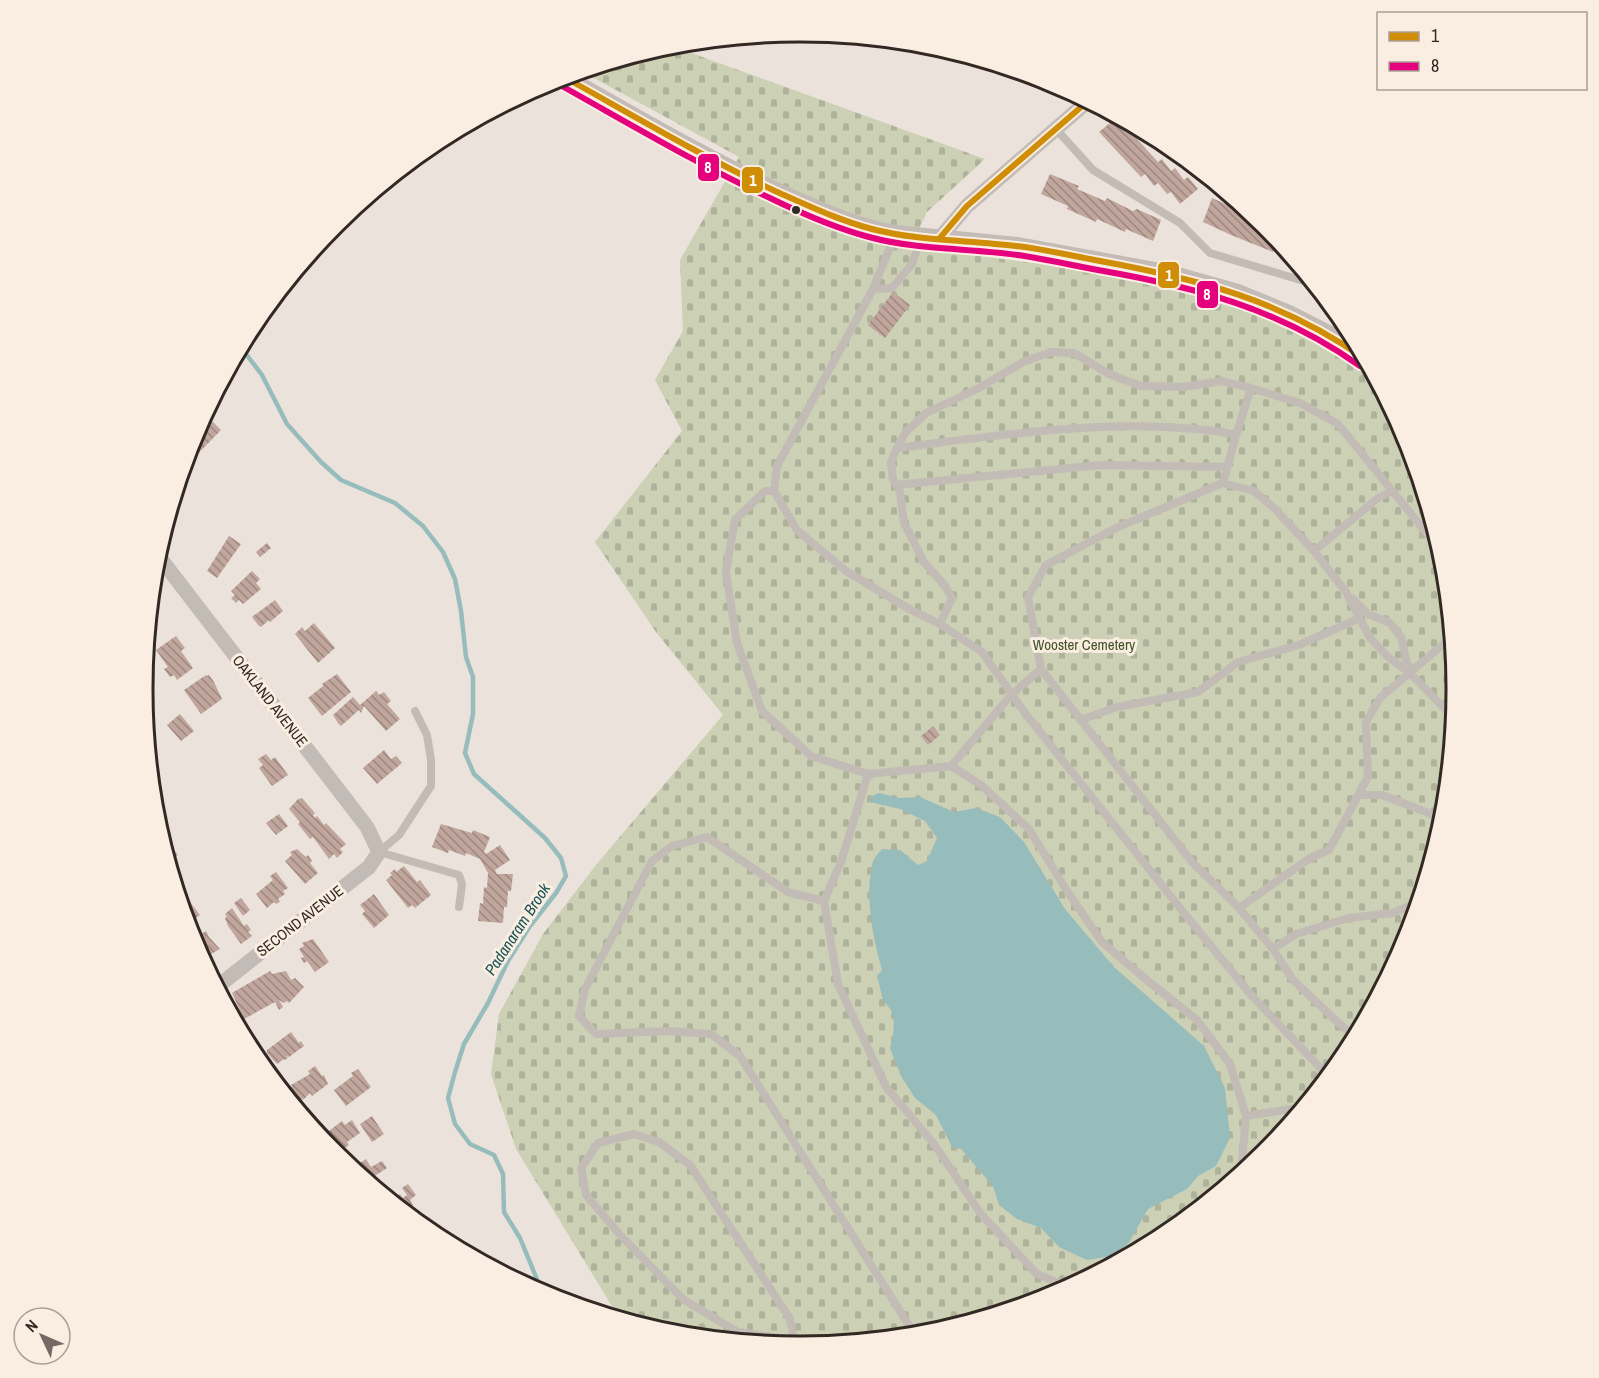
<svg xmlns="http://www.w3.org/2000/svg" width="1599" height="1378" font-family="'Archivo Narrow',sans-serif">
<defs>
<pattern id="cemetery-stones" width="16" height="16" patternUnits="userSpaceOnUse" patternTransform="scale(1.5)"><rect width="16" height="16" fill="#ccd0b4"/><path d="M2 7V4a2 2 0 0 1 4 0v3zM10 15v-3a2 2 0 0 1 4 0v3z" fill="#b0b39b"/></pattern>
<pattern id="building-back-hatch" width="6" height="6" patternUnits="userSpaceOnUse" patternTransform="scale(1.5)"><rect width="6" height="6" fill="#c0a69c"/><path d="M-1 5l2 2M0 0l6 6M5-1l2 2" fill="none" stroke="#9d877f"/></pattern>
</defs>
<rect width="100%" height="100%" fill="#ebe3db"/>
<path fill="url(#cemetery-stones)" d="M669,45L985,159L927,212L910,247L1064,267L1166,286L1273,320L1347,358L1381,389L1407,438L1444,561L1457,689L1444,818L1407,941L1346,1055L1264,1154L1165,1236L1051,1297L927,1334L799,1346L671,1334L642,1325L613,1308L516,1149L491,1074L499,1014L543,934L596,865L723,715L656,632L595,542L682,431L655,380L683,331L680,260L739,157L581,71Z"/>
<path fill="#97bcbc" d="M879,793L899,798L920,797L954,812L976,808L1000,817L1024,842L1065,909L1114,967L1204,1046L1225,1088L1230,1138L1216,1166L1198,1176L1187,1189L1148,1209L1128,1244L1112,1256L1087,1260L1059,1247L1041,1228L1017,1219L999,1205L993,1186L961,1149L952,1147L936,1115L915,1098L901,1076L890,1048L893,1037L894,1022L891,1010L883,1000L877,976L882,970C873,937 865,900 872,865C873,859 878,854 882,849L900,850L918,865L927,861L937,838L925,821L900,809L870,802L872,796Z"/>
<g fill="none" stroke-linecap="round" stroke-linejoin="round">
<path stroke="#97bcbc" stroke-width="4.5" d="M239,349L246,354L262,375L287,424L321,462L341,480L395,503L423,526L443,552L455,579L461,611L466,657L473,677V714L465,753L474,774L545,838L561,858L566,876L556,893L530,926L508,961L488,1003L464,1044L455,1072L448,1098L455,1124L470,1144L494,1155L503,1174L504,1212L520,1238L543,1294"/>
</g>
<path fill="url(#building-back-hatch)" d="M1117,117L1158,162L1162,159L1171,171L1175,168L1184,180L1188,177L1198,189L1180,204L1171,192L1167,194L1158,183L1154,186L1145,174L1141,177L1099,132Z
M1050,174L1079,186L1077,189L1105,201L1107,198L1133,211L1137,209L1161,220L1153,241L1126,229L1125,232L1097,219L1096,222L1067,209L1068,206L1041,194Z
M1212,198L1254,217L1253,219L1265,224L1278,240L1273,252L1231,235L1203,222Z
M893,292L910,305L885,338L868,325Z
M205,414L221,430L183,469L188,474L178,485L192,437Z
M229,536L241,544L217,578L207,571Z
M267,543L271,548L260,557L256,552Z
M252,571L260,579L256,583L261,589L243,604L239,600L236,603L231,598L235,595L231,591Z
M275,600L283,611L270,622L269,620L261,627L259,626L252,617Z
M314,623L335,648L318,663L295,634L302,627L305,631Z
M176,636L185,648L181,651L193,668L177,680L174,675L170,677L164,669L168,667L156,650Z
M337,674L351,692L322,716L308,698L323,686L322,684Z
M206,675L207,676L209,675L214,682L222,699L201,714L184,690Z
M376,691L379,695L384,692L391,701L387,704L400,719L386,731L364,706L361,713L359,710L341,726L338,723L333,715L353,697L360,705Z
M180,714L194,731L181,741L167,725Z
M933,726L940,735L928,745L921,736Z
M384,750L391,759L396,756L402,763L377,784L363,768Z
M266,754L271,760L275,757L288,775L272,786L259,768L263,765L258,759Z
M302,798L315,813L313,815L315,818L317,816L324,825L326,823L346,844L340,849L343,852L337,858L334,854L329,859L313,837L310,839L298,824L300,822L289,809L298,799Z
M279,814L288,826L276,835L266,823Z
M441,824L472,833L473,830L490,837L484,852L486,854L500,845L510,860L495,870L497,874H513L511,891H508L507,907H504L503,923L478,921L480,903L483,904L484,887L487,888L488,873L480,859L466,853L465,856L449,850L448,853L432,847Z
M171,847L178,855L168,862L165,851Z
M297,849L306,857L308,855L312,861L310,863L318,873L305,884L285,861L292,855L290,852Z
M404,866L417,882L420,880L431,895L415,908L412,905L408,908L386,880L392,875L390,873L395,869L396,872Z
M276,872L288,888L283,891L285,894L278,899L280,902L276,904L274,902L267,908L256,894L273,880L270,876Z
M374,894L389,915L374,928L362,914L365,911L360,905Z
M241,898L250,910L243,916L234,903Z
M190,902L200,915L187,924L182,908Z
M232,908L244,926L247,924L251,930L248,932L252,936L241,944L228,926L225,918L227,917L225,914Z
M206,931L209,937L220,949L202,959L192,940Z
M313,939L329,962L315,972L307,961L304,963L301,958L304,957L299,949L304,946L302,943Z
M270,971L272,974L286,971L291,980L295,978L304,987L289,1003L287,1001L284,1003L279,1000L283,1007L279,1010L275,1002L244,1019L232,993Z
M291,1032L299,1043L301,1041L304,1046L289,1057L286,1056L288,1058L285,1060L284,1059L277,1064L267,1053V1050Z
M315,1066L322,1076L324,1075L328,1084L312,1096L310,1093L304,1099L298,1101L289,1089L292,1087L291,1085L310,1074L308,1071Z
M358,1069L371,1087L346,1106L334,1090L353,1076L351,1073Z
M372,1116L384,1134L372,1142L360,1124Z
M352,1120L360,1133L347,1142L349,1145L343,1149L336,1152L334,1150L332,1151L321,1137L342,1121L345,1125Z
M366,1159L371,1167L382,1161L387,1168L367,1181L352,1168Z
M408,1184L416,1195L410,1200L413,1205L410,1207L414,1213L409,1215L391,1200L400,1194L403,1198L407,1195L402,1188Z"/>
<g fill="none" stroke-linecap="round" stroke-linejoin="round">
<path stroke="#c3bbb5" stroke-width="8" d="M1056,129L1093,170L1180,223L1210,253L1314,284
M895,235L873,289L777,466L774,491L797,530L846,571L911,610L940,624
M873,289L892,288L912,264L921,238
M1251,388L1300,403L1338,424L1442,552
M897,448C986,437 1077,423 1168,427C1191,429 1214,429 1236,435L1251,388L1221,381L1183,387L1141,386L1109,374L1074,353L1051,352L1023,362L979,388L926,413L905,433L897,448L891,462L893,479L900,492L904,523L924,562L945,586L952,598L940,624L982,652L1025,713L1184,913L1252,996L1328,1076
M1223,483L1236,435
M896,485L1101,465L1227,467
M774,491H765L735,520L726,572L737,643L762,711L811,756L868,774
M1314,551L1378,498L1392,491
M1353,599L1368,614L1390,623L1401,637L1409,672L1454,718
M1041,669L1028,597L1046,565L1118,527L1223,483L1254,491L1275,509L1314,551L1346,592L1370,638L1388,657L1409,672
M1080,720L1117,707L1198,692L1238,662L1299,645L1360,618
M951,766L1011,695L1041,669L1192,862L1239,908L1273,949L1296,934L1349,918L1393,913L1419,902
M1359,795H1382L1444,819
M379,852L399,835L431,786V760L427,735L415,711
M379,852L459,875L462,884L459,907
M824,901L838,984L886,1087L934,1144L981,1214L1037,1274L1068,1287
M1239,908L1310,858L1329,850L1368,777L1366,722L1380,698L1452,637
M1273,949L1293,980L1344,1028L1357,1035
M1246,1116L1303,1107
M915,1335L740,1056L711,1034L669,1031L596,1034L579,1016L585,989L652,861L672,846L707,837L788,892L824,901L841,862L868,774L951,766L981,785L1029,829L1067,891L1102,942L1148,981L1197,1020L1230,1064L1246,1116L1241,1173
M794,1340L790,1319L690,1165L659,1142L634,1134L598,1143L581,1168L586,1195L621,1236L684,1300L738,1332L794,1340L814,1345"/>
<path stroke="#c3bbb5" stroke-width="15" d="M939,239L967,206L1088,101
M157,554L367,827L379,852L369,867L217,987"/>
<path stroke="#c3bbb5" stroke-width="18" d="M564,77C639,119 713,163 791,198C825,213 859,228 895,234L1018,246L1166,273L1238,293L1289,314L1334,337L1365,359"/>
<g stroke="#f9eee1" stroke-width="10">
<path id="bus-1" d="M564,77C634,116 703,157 775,191C807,205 838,220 872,229C918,241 968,240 1016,246C1044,249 1072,256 1100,261C1198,279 1282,300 1365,359
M939,239L967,206L1088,101"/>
</g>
<g stroke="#f9eee1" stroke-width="10">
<path id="bus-2" d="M560,85C630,124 699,165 772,199C803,214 835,228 869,237C917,250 968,248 1018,255C1045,259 1071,265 1098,270C1195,287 1278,308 1360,366"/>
</g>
<use href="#bus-1" stroke="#d08d07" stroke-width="6"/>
<use href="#bus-2" stroke="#e5007d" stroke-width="6"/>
</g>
<circle fill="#332924" stroke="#f9eee1" stroke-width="2" cx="796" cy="210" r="5"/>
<g text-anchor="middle" stroke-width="6" stroke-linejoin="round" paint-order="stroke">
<g font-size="15" fill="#425227" stroke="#f9eee1">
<text x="1084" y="650">Wooster Cemetery</text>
</g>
<g font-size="15" fill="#332924" stroke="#f9eee1">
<text transform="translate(270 701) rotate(52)" y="5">OAKLAND AVENUE</text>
<text transform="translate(300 921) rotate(-38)" y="5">SECOND AVENUE</text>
</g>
<g font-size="16" font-style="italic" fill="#195155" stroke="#f9eee1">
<text transform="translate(517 929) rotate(-57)" y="6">Padanaram Brook</text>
</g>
</g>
<path d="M0 0H1599V1378H0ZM799 42H800A646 646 0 0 1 1446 688V690A646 646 0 0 1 800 1336H799A646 646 0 0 1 153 690V688A646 646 0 0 1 799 42Z" fill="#f9eee1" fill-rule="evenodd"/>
<path fill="none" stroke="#332924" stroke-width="3" d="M799 42H800A646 646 0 0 1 1446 688V690A646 646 0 0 1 800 1336H799A646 646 0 0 1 153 690V688A646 646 0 0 1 799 42Z"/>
<g stroke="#f9eee1" stroke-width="2">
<rect x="697" y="153" width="23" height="29" rx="6" fill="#e5007d"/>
<rect x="741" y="166" width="23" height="28" rx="6" fill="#d08d07"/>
<rect x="1157" y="261" width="23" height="28" rx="6" fill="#d08d07"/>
<rect x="1196" y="280" width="23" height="29" rx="6" fill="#e5007d"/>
</g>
<g font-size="16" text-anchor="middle" font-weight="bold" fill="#fff">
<text x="708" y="173">8</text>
<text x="753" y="186">1</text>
<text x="1169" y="281">1</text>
<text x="1207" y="300">8</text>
</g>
<rect x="1377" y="12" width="210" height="78" fill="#f9eee1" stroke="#aa9f95" stroke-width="1.5"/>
<rect x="1389" y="32" width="30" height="9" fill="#d08d07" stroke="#aa9f95" stroke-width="1.5"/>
<text x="1431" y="42" font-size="18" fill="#332924">1</text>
<rect x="1389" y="62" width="30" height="9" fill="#e5007d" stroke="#aa9f95" stroke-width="1.5"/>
<text x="1431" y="72" font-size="18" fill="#332924">8</text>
<g transform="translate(42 1336) rotate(314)"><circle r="28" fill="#f9eee1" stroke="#aa9f95" stroke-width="1.5"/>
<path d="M0-4.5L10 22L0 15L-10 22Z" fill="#736a64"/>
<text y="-9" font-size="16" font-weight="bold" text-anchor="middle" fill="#332924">N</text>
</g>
</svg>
